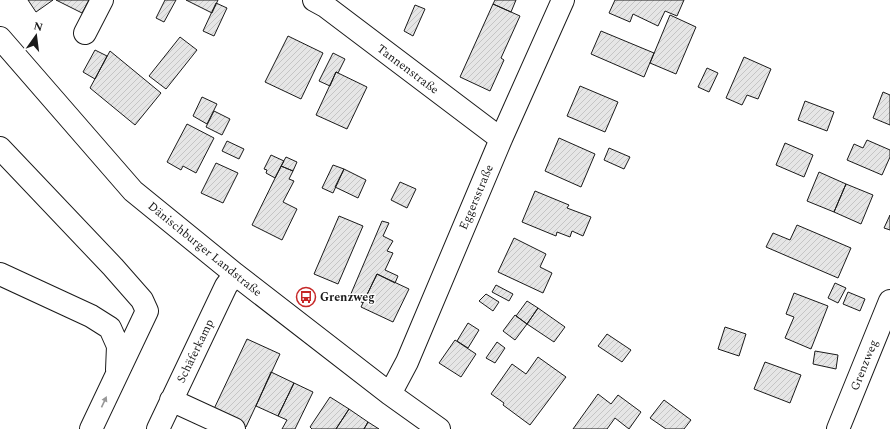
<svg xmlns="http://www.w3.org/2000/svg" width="890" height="429" font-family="Spectral,serif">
<defs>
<pattern id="building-hatch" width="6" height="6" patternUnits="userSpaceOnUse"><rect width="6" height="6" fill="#e6e6e6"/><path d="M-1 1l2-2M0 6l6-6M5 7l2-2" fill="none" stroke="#c5c5c5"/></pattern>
</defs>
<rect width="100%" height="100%" fill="#fff"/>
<path fill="url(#building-hatch)" stroke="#1a1a1a" d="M28,0H53L36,12Z
M56,0H89L82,13Z
M165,0H176L164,22L156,18Z
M186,0H218L212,13Z
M495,0H516L511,12L493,4Z
M615,0H684L677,16L665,11L658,26L633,14L630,22L609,13Z
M216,3L227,8L214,36L203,31Z
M493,4L520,16L501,58L504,60L490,91L460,77Z
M415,5L425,9L413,36L404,31Z
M670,15L696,27L676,74L650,63Z
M601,31L654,53L644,77L591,54Z
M288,36L323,53L301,99L265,82Z
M180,37L197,50L166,89L149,76Z
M95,50L107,56L95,79L83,72Z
M110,51L161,93L135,125L90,88Z
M333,53L345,59L338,73L336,72L330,86L319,81Z
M744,57L771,69L758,99L747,95L742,105L726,98Z
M707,68L718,73L709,92L698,87Z
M336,72L367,87L347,129L316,115Z
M580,86L618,102L605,132L567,116Z
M883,92L890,95V125L873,118Z
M202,97L217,104L207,124L193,116Z
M805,101L834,112L827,131L798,120Z
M214,111L230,119L222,135L206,127Z
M187,124L214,138L196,173L183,166L181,170L167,162Z
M559,138L595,154L581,187L545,171Z
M867,140L890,150V157L882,175L847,160L854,144L863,148Z
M227,141L244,149L239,159L222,151Z
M785,143L813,155L804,177L776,165Z
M609,148L630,157L624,169L604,160Z
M271,155L284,161L275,178L266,173L267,170L264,169Z
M286,157L297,162L293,171L281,166Z
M216,163L238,173L223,203L201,193Z
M333,165L344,169L333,193L322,188Z
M281,166L293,171L289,179L294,181L283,202L297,209L282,240L252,225Z
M344,169L366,180L358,198L335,187Z
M819,172L846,184L834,212L807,201Z
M400,182L416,189L407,208L391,200Z
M846,184L873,195L861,224L834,212Z
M535,191L569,205L567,208L591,217L583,236L572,231L570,237L557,232L556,236L522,222Z
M890,215V230L884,228Z
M339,216L363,226L338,284L314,274Z
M382,221L389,223L383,236L393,241L387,251L393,253L385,270L398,276L395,283L377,274L363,303L350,296Z
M797,225L851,248L838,278L766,247L773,233L790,240Z
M514,238L546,254L540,267L552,273L543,293L498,272Z
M377,274L409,289L393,322L361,307Z
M835,283L846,288L838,303L828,298Z
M496,285L513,294L509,301L492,292Z
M848,292L865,299L860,311L843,304Z
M794,293L828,306L811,349L785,338L794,317L786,314Z
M486,294L499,302L493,311L479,301Z
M527,301L538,308L527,324L516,316Z
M538,308L565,327L554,342L527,324Z
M515,315L527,324L515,340L503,331Z
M468,323L479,330L468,348L457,341Z
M725,327L746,334L739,356L718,349Z
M607,334L631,350L622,362L598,346Z
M247,339L280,354L246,427L213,411Z
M455,340L476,354L461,377L439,363Z
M497,342L505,348L495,363L486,358Z
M815,351L838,355L836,369L813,364Z
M538,357L566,377L530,425L503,405L504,403L491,394L512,364L526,374Z
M765,362L801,375L790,403L754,389Z
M271,372L294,383L278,416L256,406Z
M294,383L313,392L295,429H282L287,420L278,416Z
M598,394L611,404L618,395L641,412L629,429L615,418L607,429H573Z
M330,397L349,409L336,429H312L310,427Z
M664,400L691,420L684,429H666L650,418Z
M349,409L368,422L364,429H336Z
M368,422L379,429H364Z"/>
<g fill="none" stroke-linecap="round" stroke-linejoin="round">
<g stroke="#1a1a1a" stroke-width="24">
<path id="minor" d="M314,0L325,6L501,139
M85,33L102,0
M0,38L133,191L235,274L390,394L439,429
M0,148L113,267L142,300L147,311L91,429
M0,274L91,316L110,328L118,346L117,370
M390,394L407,362L501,139L563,0
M171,400L234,429
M158,429L226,286L235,274
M838,429L890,301"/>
</g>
<use href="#minor" stroke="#fff" stroke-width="22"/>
</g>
<defs><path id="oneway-solid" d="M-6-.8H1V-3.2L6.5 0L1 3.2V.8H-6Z"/></defs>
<use fill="#989898" href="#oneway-solid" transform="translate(104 402) rotate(-65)"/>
<defs>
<g id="bus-ring" transform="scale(1)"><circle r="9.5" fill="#fff" stroke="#c62828" stroke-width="1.5"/><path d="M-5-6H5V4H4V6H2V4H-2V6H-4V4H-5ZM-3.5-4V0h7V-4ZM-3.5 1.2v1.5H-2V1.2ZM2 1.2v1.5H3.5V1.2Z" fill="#c62828"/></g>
</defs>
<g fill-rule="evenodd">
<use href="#bus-ring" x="306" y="297"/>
</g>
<g text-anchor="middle" stroke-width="3" stroke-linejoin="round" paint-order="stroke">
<g font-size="12" fill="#1a1a1a" stroke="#fff">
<text transform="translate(408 69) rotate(37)" y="4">Tannenstraße</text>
<text transform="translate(476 197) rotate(-67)" y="4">Eggersstraße</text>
<text transform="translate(205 249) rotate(39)" y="4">Dänischburger Landstraße</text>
<text transform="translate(195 351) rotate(-64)" y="4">Schäferkamp</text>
<text transform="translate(864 365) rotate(-68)" y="4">Grenzweg</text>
</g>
<g font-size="12" font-weight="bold" fill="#1a1a1a" stroke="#fff" text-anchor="start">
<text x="320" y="301">Grenzweg</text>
</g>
</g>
<g transform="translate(36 36) rotate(14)" stroke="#ffffff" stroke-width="3" paint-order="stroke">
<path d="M0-3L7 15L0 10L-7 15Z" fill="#1a1a1a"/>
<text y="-6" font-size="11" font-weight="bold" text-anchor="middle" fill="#1a1a1a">N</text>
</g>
</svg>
